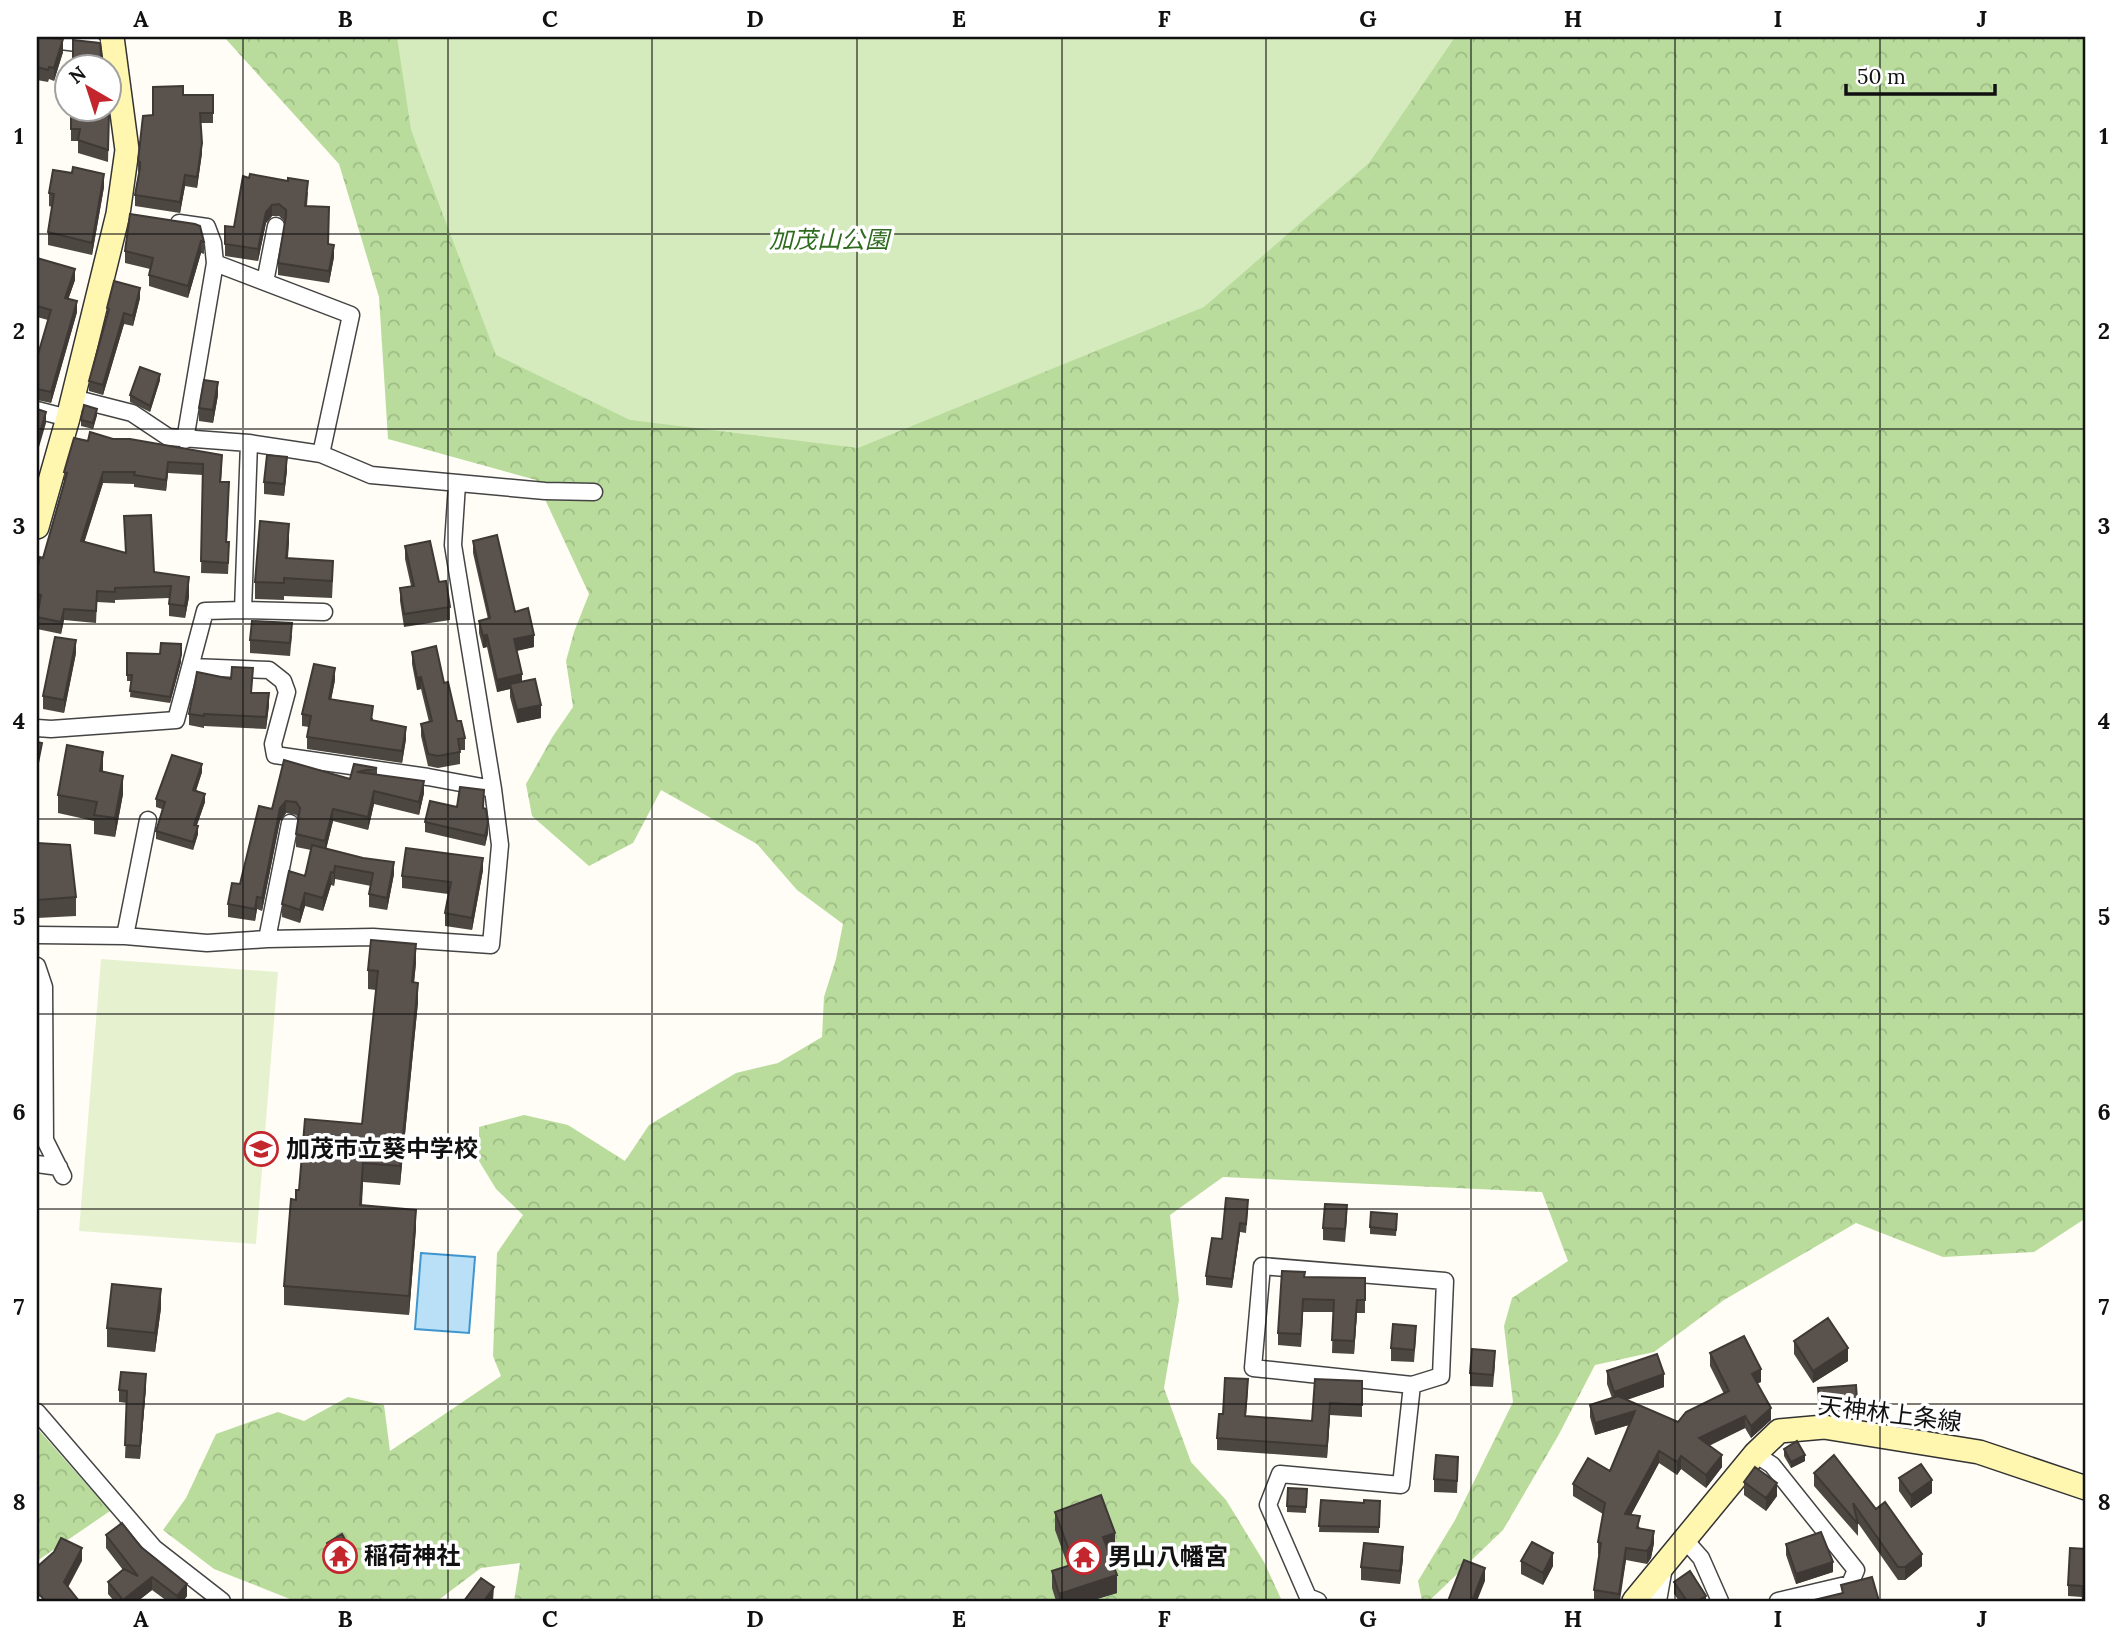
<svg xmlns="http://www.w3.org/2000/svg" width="2123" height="1638" font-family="Lora,'Noto Sans JP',serif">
<defs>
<pattern id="forest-crowns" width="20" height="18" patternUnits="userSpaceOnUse" patternTransform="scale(1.75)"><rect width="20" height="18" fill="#b9dc9c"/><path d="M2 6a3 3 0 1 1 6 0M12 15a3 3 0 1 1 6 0" fill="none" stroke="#9ebc85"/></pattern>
</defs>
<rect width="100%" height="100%" fill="#fffdf5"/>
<path fill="url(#forest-crowns)" d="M224,37H2086V1218L2034,1252L1943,1257L1856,1223L1724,1300L1654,1352L1595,1365L1558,1436L1503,1530L1429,1601H1422L1418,1581L1455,1520L1513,1402L1504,1326L1512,1298L1568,1261L1542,1192L1223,1177L1170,1215L1179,1300L1164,1388L1191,1462L1226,1500L1264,1562L1282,1601H514L520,1563L481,1568L437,1601H295L214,1569L163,1530L186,1498L216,1434L278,1412L304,1421L348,1397L384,1405L390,1451L501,1376L493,1356L497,1253L523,1215L496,1189L479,1161V1127L524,1115L568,1125L625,1161L649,1125L736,1073L778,1063L822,1037L824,997L836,959L843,924L797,890L757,844L661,790L633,843L589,866L532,816L526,784L553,736L573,707L566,661L574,632L589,594L536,480L388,439L379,297L339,164Z
M37,1428L110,1511L37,1561Z"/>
<path fill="#d5ebbd" d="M397,37H1455L1369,163L1204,307L858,448L630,420L496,355L411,130Z"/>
<path fill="#e6f2cf" d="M101,959L278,972L256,1244L79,1231Z"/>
<path fill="#b9e0f7" stroke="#3f96cf" stroke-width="2" d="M421,1253L475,1257L469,1333L415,1329Z"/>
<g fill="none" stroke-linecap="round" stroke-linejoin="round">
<g stroke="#444" stroke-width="19">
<path id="street" d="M37,38L93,45
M179,223L207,227L213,243L215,263L185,440
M215,263L351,315L321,454
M265,282L276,226
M73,398L132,413L168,437L249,443L321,454L371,475L545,491L594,492
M37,410L68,418
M243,610L249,443
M191,667L269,670L283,681L287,692L273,744L275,755L428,777L493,789
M37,728L51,729L176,720L205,611L243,610L324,612
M37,935L125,936L207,943L267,939L373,937L491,945L500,845L493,789L453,545L457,484
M125,936L148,820
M267,939L290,823
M37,966L44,987L45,1140L63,1176
M37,1164L59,1167
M1262,1266L1445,1281L1441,1376L1412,1385L1253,1368Z
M37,1412L154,1548L222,1601
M1755,1454L1772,1465L1856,1570L1850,1584L1778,1601
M1685,1540L1701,1558L1720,1601
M1318,1601L1308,1597L1268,1505L1280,1474L1401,1485L1412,1385
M1658,1601L1664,1567"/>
</g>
<g stroke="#333" stroke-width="26">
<path id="secondary" d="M37,527L68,418L118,214L127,150L112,37
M1634,1601L1755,1454L1779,1431L1824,1427L1979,1452L2086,1488"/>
</g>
<use href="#street" stroke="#fff" stroke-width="16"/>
<use href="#secondary" stroke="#fff6b0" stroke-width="23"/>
</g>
<path fill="#4d4742" d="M37,37L63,52L54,81L49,79L48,82L37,80Z
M183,95H213V123H200L202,153L197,188L185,186L180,213L135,206V195L139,172H138V161L153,115Z
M71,113L109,114L108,162L78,153V141H71Z
M72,173L104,187L92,255L48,245V232L52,207L49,206V193Z
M243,176L308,192L307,206L329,244L334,257L329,283L278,275V263L285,222L279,216H272L266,223L258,261L225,256V226L234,227Z
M130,214L204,242V254L201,253L188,298L149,286V275L150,269L125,263V251Z
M37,258L75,280L68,299L77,312L51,403L37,400V358L48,320L37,317Z
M140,298L133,326L124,324L103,395L89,391V381L107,317V308Z
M160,380L150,412L130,402V395Z
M218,395L213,423L199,421V408Z
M97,415L93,429L81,426V420Z
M113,439L222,467L221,482L229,494L227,542L229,554L228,574L201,573L203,475L168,473L166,491L134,487V484L103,483L84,542L126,553L124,516L154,572L189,597L185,618L169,616V598L115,600V603L97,602L96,623L64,620L61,634L37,629V617L39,606H37V570L43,558L64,484V472L88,441Z
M287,470L284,496L264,494V482Z
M289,541L288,558L333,578L332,598L284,596V600L255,599V582Z
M473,541L534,647L517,651L522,682L541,718L517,723L510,697V689L497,692L487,647L483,648L479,633V621L488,619L473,553Z
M405,546L439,582L450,607V620L404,627L400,601V588L411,586L405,559Z
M292,635L290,656L250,653V640Z
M412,652L444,683L457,721L465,738V750H460V764L438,768L428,766L421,736V724L429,722L421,689L417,690L412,664Z
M76,653L64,713L43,709V696Z
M127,653L181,662L170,703L130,697L131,681H127Z
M335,680L331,699L373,718V721L406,739L402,763L307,749V737L309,727L302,726V714Z
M252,693L269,705L266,729L204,726V728L189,725V714Z
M284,760L350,779L354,764L377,768V774L424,793L419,815L374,804L368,830L333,821L326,849L394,874L387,910L369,907V894L371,886L335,879L334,886L331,885L323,911L305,906L300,923L282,917V904L305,876L311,850L296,847V834L298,818L296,815L286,813L280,821L262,911L257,909L255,921L228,917V904L240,884L272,809Z
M103,772L123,794L115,837L94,834V821L58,813V795Z
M202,772L196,791L205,802L197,825L198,834L193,850L156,839V831L162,809L156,807V799Z
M457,807L484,808L488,833L485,846L425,832V822Z
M37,843L76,897V916L37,918Z
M483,870L472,930L445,926V913L448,894L402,888V876Z
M416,963L414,983L418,1002L400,1185L363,1182L362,1205L416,1228L409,1315L284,1305V1286L296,1200L299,1190L362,1124L376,990L368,989V970Z
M1248,1208L1246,1233L1240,1232L1232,1288L1206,1285V1276L1222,1239Z
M1347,1218L1345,1242L1323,1240V1228Z
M1397,1220L1396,1236L1370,1234V1227Z
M1305,1277L1365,1278V1313H1357L1354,1354L1332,1353L1333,1312H1303L1301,1347L1278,1345V1333Z
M161,1308L155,1352L107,1347V1328Z
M1416,1338L1414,1362L1391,1361V1348Z
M1794,1341L1848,1361L1813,1383L1794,1354Z
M1710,1353L1761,1382L1757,1383L1771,1420L1751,1438L1745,1428L1709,1446L1722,1467L1706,1488L1681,1469L1677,1475L1659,1463L1631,1515L1640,1528L1654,1543L1651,1558L1647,1564L1626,1560L1620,1601H1594V1590L1599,1555L1598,1554V1542L1603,1514L1573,1496V1484L1610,1471L1629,1425L1595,1435L1590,1417V1405L1612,1398L1607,1384V1371L1664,1387L1627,1400L1678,1422L1724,1394L1710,1366Z
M1495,1364L1493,1387L1470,1386V1373Z
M1315,1379L1362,1381V1417L1330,1415L1327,1458L1217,1450V1438L1223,1414L1248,1391L1246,1416L1312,1421Z
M146,1387L140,1459L125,1458L127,1403L119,1402V1390Z
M1818,1388L1857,1400V1412L1819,1413Z
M1784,1449L1805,1461L1791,1468L1784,1456Z
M1458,1470L1457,1493L1434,1492V1479Z
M1814,1473L1876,1509L1922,1566L1905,1580H1898L1858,1523V1536L1814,1486Z
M1899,1478L1932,1493L1911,1508L1899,1491Z
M1744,1482L1777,1496L1766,1511L1744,1495Z
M1307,1489L1306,1513L1287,1512V1506Z
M1321,1500L1364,1503L1380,1501L1379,1533L1319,1532Z
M1055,1512L1115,1551L1109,1553L1117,1593L1090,1601H1056L1052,1588V1571L1068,1566L1055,1530Z
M106,1535L141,1547L187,1596L183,1601H167L152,1590L138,1601H114L108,1594V1582L123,1570L106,1548Z
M327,1543L354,1562L338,1571L327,1549Z
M1786,1544L1833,1572L1796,1584L1786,1555Z
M2086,1549V1601H2082V1597L2068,1596V1585Z
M1403,1559L1400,1584L1361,1580V1567Z
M1521,1561L1553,1566L1543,1585L1521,1574Z
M1674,1582L1706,1601H1679L1674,1594Z"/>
<path fill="#3f3936" d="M63,39V52L54,81V68Z
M202,143V153L197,188V177Z
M104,174V187L92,255V243Z
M185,175V186L180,213V202Z
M272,205V216L266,223L258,261V249L266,212Z
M201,241V253L188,298V286Z
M334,245V257L329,283V271Z
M75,269V280L65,309V298Z
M140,288V298L133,326V316Z
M77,301V312L51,403V392Z
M124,313V324L103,395V385Z
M160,374V380L150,412V406Z
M218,382V395L213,423V410Z
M97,409V415L93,429V423Z
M46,412V423L37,454V443Z
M287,457V470L284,496V484Z
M168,462V473L166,491V480Z
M103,472V483L81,553V541Z
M289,524V541L286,575V558Z
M189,577V597L185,618V606Z
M64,609V620L61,634V622Z
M487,635V647L483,648V636Z
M534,635V647L514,651V639Z
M76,640V653L64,713V700Z
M181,644V662L170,703V697Z
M335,668V680L329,711V699Z
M522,674V686L510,684V689L497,692V680Z
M421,677V689L417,690V678Z
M269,693V705L266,729V717Z
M541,705V718L517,723V710Z
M406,727V739L402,763V751Z
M103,752V771L100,790V771Z
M202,764V772L193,799V790Z
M123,776V794L115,837V818Z
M424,781V793L419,815V802Z
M374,791V804L368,830V817Z
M205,794V802L194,833V825Z
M286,801V813L280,821L262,911V898L280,808Z
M333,809V821L325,854V841Z
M488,823V833L485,846V836Z
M198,826V834L193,850V842Z
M483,858V870L472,930V918Z
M394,862V874L387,910V898Z
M335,866V879L334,886V873Z
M331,872V885L323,911V898Z
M305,893V906L300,923V910Z
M257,897V909L255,921V909Z
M416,944V963L412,1001V982Z
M418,983V1002L400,1185V1166Z
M363,1163V1182L360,1224V1205Z
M416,1210V1228L409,1315V1296Z
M1240,1223V1232L1232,1288V1279Z
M161,1289V1308L155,1352V1333Z
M1303,1299V1312L1301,1347V1334Z
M1357,1300V1313L1354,1354V1341Z
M1848,1348V1361L1813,1383V1371Z
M1761,1369V1382L1752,1386V1374Z
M146,1374V1387L140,1459V1446Z
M1664,1374V1387L1614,1404V1392Z
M1330,1403V1415L1327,1458V1446Z
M1771,1408V1420L1751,1438V1426Z
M1635,1411V1423L1595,1435V1423Z
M1745,1416V1428L1699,1450V1438Z
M1659,1451V1463L1625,1526V1514Z
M1722,1455V1467L1706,1488V1475Z
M1805,1455V1461L1791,1468V1462Z
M1681,1456V1469L1677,1475V1462Z
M1932,1480V1493L1911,1508V1495Z
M1777,1483V1496L1766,1511V1498Z
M1654,1531V1543L1651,1558L1647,1564V1551Z
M1115,1533V1551L1103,1555V1537Z
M1403,1547V1559L1400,1584V1571Z
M82,1548V1561L64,1595V1582Z
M1626,1548V1560L1619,1601V1594Z
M1553,1553V1566L1543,1585V1573Z
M1922,1554V1566L1905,1580V1567Z
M354,1556V1562L338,1571V1564Z
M1833,1562V1572L1796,1584V1574Z
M1485,1568V1581L1477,1601H1472Z
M1117,1575V1593L1090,1601H1059V1594Z
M152,1577V1590L138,1601H123V1600Z
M187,1584V1596L183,1601H177V1596Z
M494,1587L493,1601H484Z
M1706,1596V1601H1697Z"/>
<path fill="#5a524d" stroke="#3f3936" stroke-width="2" d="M37,37L63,39L54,68L49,67L48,70L37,67Z
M73,40L100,43L102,66H73Z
M183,86V95H213V113H200L202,143L197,177L185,175L180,202L135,195L140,168V162L138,161L143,116L153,115V87Z
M71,113L109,114L108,150L78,140L80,129H71Z
M73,167L104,174L92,243L48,232L54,194L49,193L53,170L72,173Z
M250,174L288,181V178L308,181L305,206L329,207L328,244L334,245L329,271L278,263L286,216V210L279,204L272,205L266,212L258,249L225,244V226L234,227L243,176L249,178Z
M130,214L195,224L200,226L204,242L201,241L188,286L149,275L153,258L125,251Z
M37,258L75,269L65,298L77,301L51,392L37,389V358L51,310L37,306Z
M114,281L140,288L133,316L124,313L103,385L89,381L109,309L107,308Z
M140,367L160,374L150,406L130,395Z
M204,380L218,382L213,410L199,408Z
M84,405L97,409L93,423L81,420Z
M37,409L46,412L37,443Z
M90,432L113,439H130L222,455L220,482H229L226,542H229L228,563L201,561L203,464L168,462L166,480L134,475L135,472H103L81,541L126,553L124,516L151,515L154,572L189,577L185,606L169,604L171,586L115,588V592L97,591L96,611L64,609L61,622L37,617L41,595L37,594V570L40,557L43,558L67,473L64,472L74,438L88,441Z
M267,455L287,457L284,484L264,482Z
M260,521L289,524L286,558L333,561L332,581L284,578V583L255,582Z
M497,535L515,612L528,608L534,635L514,639L522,674L497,680L487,635L483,636L479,621L490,618L473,541Z
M430,541L439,582L446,581L450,607L404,614L400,588L414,586L405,546Z
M252,621L292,623L290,643L250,640Z
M55,637L76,640L64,700L43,696Z
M161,643L181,644V655L170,697L130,691L132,675H127V653L160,654Z
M436,646L444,683L448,682L457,721H461L465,738L458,739L460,752L438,756L428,754L421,724L432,721L421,677L417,678L412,652Z
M314,664L335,668L329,699L373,706L371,720L406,727L402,751L307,737L311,716L302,714Z
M232,667L253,668L251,693H269L266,717L204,714V716L189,714L197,672L231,679Z
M535,679L541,705L517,710L510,684Z
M37,742L42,743L38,763H37Z
M67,745L103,752L100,771L123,776L115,818L94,815L97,802L58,795Z
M172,755L202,764L193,790L205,794L194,825L198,826L193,842L156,831L165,802L156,799Z
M284,760L350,779L354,764L377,768L357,772L424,781L419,802L374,791L368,817L333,809L325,841L296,834L300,808L296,802L286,801L280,808L262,898L257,897L255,909L228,904L232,883L240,884L259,806L272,809Z
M460,787L484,790L483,808L486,809L488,823L485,836L425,822L430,801L457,807Z
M37,843L70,845L76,897L37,900Z
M312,845L363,858L394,862L387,898L369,894L373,873L335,866L334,873L331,872L323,898L305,893L300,910L282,904L289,871L305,876Z
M406,848L483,858L472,918L445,913L451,882L402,876Z
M371,940L416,944L412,982L418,983L400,1166L363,1163L360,1205L416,1210L409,1296L284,1286L291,1199L296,1200V1190H299L305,1119L362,1124L378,971L368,970Z
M1226,1198L1248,1200L1246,1224L1240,1223L1232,1279L1206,1276L1212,1238L1222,1239Z
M1325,1204L1347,1205L1345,1229L1323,1228Z
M1371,1212L1397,1214L1396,1230L1370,1227Z
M1282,1271L1305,1272L1304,1277L1365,1278V1300H1357L1354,1341L1332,1340L1334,1300L1303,1299L1301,1334L1278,1333Z
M112,1284L161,1289L155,1333L107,1328Z
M1828,1318L1848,1348L1813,1371L1794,1341Z
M1393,1324L1416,1326L1414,1350L1391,1348Z
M1744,1336L1761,1369L1752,1374L1771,1408L1751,1426L1745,1416L1699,1438L1722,1455L1706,1475L1681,1456L1677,1462L1659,1451L1625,1514L1640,1516L1637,1528L1654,1531L1651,1545L1647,1551L1626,1548L1619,1594L1594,1590L1601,1543L1598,1542L1605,1503L1573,1484L1588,1458L1610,1471L1635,1411L1595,1423L1590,1405L1618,1396L1678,1422L1686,1412L1729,1391L1710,1353Z
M1472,1349L1495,1351L1493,1375L1470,1373Z
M1657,1354L1664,1374L1614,1392L1607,1371Z
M121,1372L146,1374L140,1446L125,1445L127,1391L119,1390Z
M1225,1378L1248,1379L1245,1416L1312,1421L1315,1379L1362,1381V1405L1330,1403L1327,1446L1217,1438L1219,1414H1223Z
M1856,1385L1857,1400L1819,1401L1818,1388Z
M1797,1441L1805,1455L1791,1462L1784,1449Z
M1436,1455L1458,1457L1457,1481L1434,1479Z
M1834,1455L1876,1509L1885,1502L1922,1554L1905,1567H1898L1853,1503L1858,1524L1814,1473Z
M1921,1464L1932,1480L1911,1495L1899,1478Z
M1755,1467L1777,1483L1766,1498L1744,1482Z
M1288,1488L1307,1489L1306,1507L1287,1506Z
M1101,1495L1115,1533L1103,1537L1117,1575L1059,1594L1052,1571L1074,1564L1055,1512Z
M1321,1500L1364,1503V1500L1380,1501L1379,1527L1319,1526Z
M122,1523L141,1547L187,1584L177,1596L152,1577L123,1600L108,1582L124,1569L138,1576L106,1535Z
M1821,1532L1833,1562L1796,1574L1786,1544Z
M342,1534L354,1556L338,1564L327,1543Z
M61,1538L82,1548L64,1582L79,1601H45L40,1595L37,1597V1567L54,1552Z
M1532,1542L1553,1553L1543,1573L1521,1561Z
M1364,1543L1403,1547L1400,1571L1361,1567Z
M2070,1548L2086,1549V1601H2083L2082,1586L2068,1585Z
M1464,1560L1485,1568L1472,1601H1448Z
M1690,1571L1706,1596L1697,1601H1687L1674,1582Z
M1872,1577L1879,1601H1810L1843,1593L1841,1585Z
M481,1578L494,1587L484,1601H464Z"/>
<path fill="none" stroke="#111" stroke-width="2" stroke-opacity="0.55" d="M243,37V1601M448,37V1601M652,37V1601M857,37V1601M1062,37V1601M1266,37V1601M1471,37V1601M1675,37V1601M1880,37V1601M37,234H2086M37,429H2086M37,624H2086M37,819H2086M37,1014H2086M37,1209H2086M37,1404H2086"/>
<defs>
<g id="school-ring" transform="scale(1.75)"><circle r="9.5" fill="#fff" stroke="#c4262e" stroke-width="1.5"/><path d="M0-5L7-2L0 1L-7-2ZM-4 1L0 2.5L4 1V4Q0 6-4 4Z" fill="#c4262e"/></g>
<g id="temple-ring" transform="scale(1.75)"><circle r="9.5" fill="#fff" stroke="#c4262e" stroke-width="1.5"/><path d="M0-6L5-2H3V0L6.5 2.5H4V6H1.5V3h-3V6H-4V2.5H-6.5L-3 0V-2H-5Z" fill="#c4262e"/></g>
</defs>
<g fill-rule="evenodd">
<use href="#school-ring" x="261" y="1149"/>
<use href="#temple-ring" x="340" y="1556"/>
<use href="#temple-ring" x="1084" y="1557"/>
</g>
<g text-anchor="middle" stroke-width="7" stroke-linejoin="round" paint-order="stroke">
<g font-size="24" font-style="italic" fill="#2f6b1f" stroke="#fff">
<text x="829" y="248">加茂山公園</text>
</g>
<g font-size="24" font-weight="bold" fill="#111" stroke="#fff" text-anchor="start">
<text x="286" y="1157">加茂市立葵中学校</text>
<text x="364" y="1564">稲荷神社</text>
<text x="1108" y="1565">男山八幡宮</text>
</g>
<g font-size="24" fill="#111" stroke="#fff">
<text transform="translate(1890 1414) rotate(7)" y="8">天神林上条線</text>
</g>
</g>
<rect width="2123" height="1638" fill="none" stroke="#ffffff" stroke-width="77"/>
<g transform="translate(88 88) rotate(321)"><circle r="33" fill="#ffffff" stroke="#a0a0a0" stroke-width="2"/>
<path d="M0-5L12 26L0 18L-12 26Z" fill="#c4262e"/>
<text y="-10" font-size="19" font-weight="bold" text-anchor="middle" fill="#111111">N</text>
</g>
<path d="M1846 84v10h149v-10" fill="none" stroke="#111111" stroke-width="3.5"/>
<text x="1857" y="84" font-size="21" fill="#111111" stroke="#ffffff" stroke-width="5" paint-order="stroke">50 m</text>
<rect x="38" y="38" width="2046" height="1562" fill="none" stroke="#111" stroke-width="2.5"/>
<g font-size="23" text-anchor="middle" font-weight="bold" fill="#111">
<text x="141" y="27">A</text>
<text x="345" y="27">B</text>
<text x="550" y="27">C</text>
<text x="755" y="27">D</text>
<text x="959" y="27">E</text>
<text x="1164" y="27">F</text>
<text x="1368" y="27">G</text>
<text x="1573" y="27">H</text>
<text x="1778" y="27">I</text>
<text x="1982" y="27">J</text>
<text x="19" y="144">1</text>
<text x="2104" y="144">1</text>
<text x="19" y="339">2</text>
<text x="2104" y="339">2</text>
<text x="19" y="534">3</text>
<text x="2104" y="534">3</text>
<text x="19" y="729">4</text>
<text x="2104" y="729">4</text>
<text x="19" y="925">5</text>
<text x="2104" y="925">5</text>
<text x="19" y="1120">6</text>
<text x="2104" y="1120">6</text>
<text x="19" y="1315">7</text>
<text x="2104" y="1315">7</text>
<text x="19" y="1510">8</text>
<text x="2104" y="1510">8</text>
<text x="141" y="1627">A</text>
<text x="345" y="1627">B</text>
<text x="550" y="1627">C</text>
<text x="755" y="1627">D</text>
<text x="959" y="1627">E</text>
<text x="1164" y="1627">F</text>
<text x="1368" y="1627">G</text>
<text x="1573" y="1627">H</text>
<text x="1778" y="1627">I</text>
<text x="1982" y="1627">J</text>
</g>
</svg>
